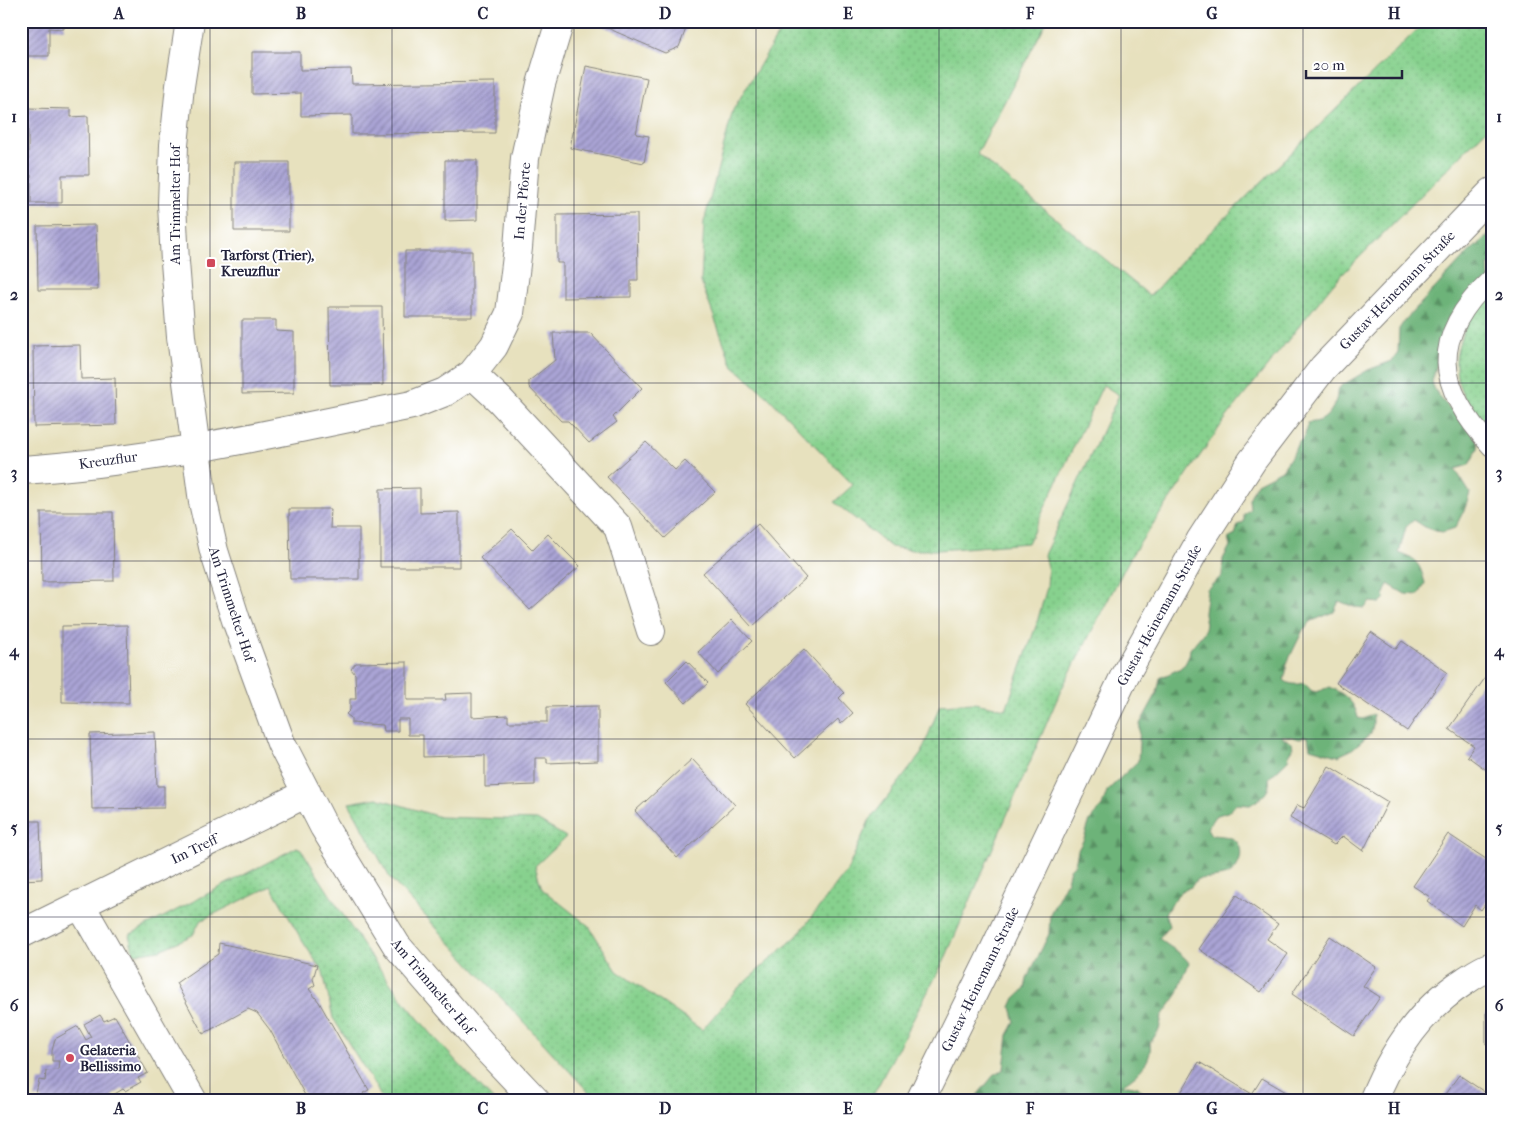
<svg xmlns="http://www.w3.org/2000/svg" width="1513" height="1122" font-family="'IM FELL French Canon',serif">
<defs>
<pattern id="grass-dots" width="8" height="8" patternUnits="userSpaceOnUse" patternTransform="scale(1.25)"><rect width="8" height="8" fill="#87d18e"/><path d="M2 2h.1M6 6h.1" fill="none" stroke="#74b37b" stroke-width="1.8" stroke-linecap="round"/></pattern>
<pattern id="forest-firs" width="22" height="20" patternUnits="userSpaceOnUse" patternTransform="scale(1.25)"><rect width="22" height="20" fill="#6db379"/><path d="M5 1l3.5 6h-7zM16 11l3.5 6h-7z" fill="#599164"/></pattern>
<pattern id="building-hatch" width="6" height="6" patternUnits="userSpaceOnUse" patternTransform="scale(1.25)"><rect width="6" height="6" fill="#aaa4d5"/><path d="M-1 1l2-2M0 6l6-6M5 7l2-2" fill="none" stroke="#8a85ae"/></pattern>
</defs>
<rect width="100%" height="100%" fill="#fff"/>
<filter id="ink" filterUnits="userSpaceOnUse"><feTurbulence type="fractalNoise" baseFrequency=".02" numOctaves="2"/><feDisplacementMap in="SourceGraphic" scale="10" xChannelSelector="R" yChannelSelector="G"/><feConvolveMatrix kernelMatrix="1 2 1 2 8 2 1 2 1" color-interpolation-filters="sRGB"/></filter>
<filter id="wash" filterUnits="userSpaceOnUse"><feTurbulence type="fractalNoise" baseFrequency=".0096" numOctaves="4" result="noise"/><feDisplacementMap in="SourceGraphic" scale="20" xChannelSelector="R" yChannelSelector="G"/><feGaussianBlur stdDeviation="1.12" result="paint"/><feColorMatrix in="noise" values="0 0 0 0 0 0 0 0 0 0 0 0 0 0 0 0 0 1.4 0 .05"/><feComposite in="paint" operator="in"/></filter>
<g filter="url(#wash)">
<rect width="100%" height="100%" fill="#e7e1be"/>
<path fill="url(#grass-dots)" stroke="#547a64" d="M786,21H1047L977,154L1150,296L1187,255L1426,21H1492V124L1332,285L1226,418L1131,556L1061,690L944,961L870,1101H597L390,878L349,803L377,798L440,817L537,820L566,837L535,866L542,889L589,926L617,971L702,1030L737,989L797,936L847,871L869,821L921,754L940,705L974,703L1006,709L1036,626L1047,587L1048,571L1044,555L1119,395L1103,385L1028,543L938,550H912L891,547L834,502L853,485L768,397L732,365L701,282L704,222L733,110Z
M1492,289V432C1439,382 1449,340 1492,289Z
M297,847L301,849C334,901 366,953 404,1001C432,1036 463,1069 494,1101H383L377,1089L333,1018L323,972L303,942L271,886L200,921L193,935L160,950L134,954L129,935Z"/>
<path fill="url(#forest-firs)" stroke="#486a5a" d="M1492,232V264L1488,265L1490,295L1487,299L1480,301L1438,360L1432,381C1435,404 1482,429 1478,448C1476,453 1471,460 1469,465L1455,469L1470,493L1465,508L1455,528L1443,532L1436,531L1425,527L1414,520L1406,527L1399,553C1418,560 1420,565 1425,583L1419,595L1405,594L1388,584L1384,594L1385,598L1380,603L1370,602L1365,608L1354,607L1339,601L1334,612L1312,621L1303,630L1286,665V672L1284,680C1289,685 1297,685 1304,683L1312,691L1317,692L1329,687C1343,693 1355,701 1358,718L1363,719L1373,714V725L1371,733L1351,750L1338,756L1310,748L1308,737L1304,736L1300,739C1293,738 1288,735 1281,736L1292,743L1293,749L1289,755L1288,760L1269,778C1271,793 1261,798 1250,805L1236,804L1230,811L1215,816L1207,828L1211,835C1219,836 1231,835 1237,842C1245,852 1239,869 1229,874C1220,878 1208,878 1197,879L1191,887L1181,891L1165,913L1169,926L1159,938C1169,948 1181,951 1189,963L1177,995L1162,1016L1159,1030L1150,1043C1153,1063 1135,1077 1120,1086L1128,1085L1138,1087L1148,1101H970L974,1099L994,1075L1004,1069L1008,1035L1015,1022L1011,1007L1015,998L1025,989L1027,979L1049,934L1050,914L1067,881L1070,869L1075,864L1078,850L1084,839L1090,820L1102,806L1107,791L1111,787L1138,761L1140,724L1157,693L1160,678L1179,669L1185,664L1189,656L1190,649L1204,632L1206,624L1204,613L1207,589L1222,576L1223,559L1230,546L1228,539L1235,535L1238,525L1244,522V514L1250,509L1249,499L1257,483L1282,470L1294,452L1298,442L1302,440L1305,435L1308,423C1312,422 1319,422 1323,419C1331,414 1338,400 1337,391L1341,386L1368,370L1392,361L1398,353L1399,329L1405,320L1468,253Z"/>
<g id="blocks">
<path fill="url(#building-hatch)" d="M21,21H64V29L49,28V56H21Z
M599,21H689L679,47L665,53L598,24Z
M252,52H300V70L351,69L352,84L495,82V133L352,134V115L301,116V93L252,94Z
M586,66L647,78L636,134L649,136L644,163L570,148Z
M28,108L71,109V117L88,116L89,175H62V203H31V175H28Z
M445,160H477V220L445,221Z
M234,162H289V231H234Z
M637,214L638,280H631V297L563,298V263H557V215Z
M96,225L98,290H38L37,226Z
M405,251H472V317H405Z
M329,307H382L383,385H330Z
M242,320H276V331L294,332V393L242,394Z
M553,333H590L642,388L613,417L617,422L589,443L568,421H561L529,387V381L555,360Z
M80,345L81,379L115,378L116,425L34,427L33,346Z
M646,442L675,470L685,461L715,492L665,538L607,477Z
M420,488V513L459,512V567H380V489Z
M289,509H331L330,528H359V579H290Z
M41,512H113L114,581L42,582Z
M758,524L806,578L752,627L703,573Z
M512,529L533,550L548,534L580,566L530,610L480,558Z
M732,620L752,641L718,674L698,652Z
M127,625L129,703L62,702V626Z
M1371,632L1396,649L1402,641L1447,672L1407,731L1336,683Z
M804,649L844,693L839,698L853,713L841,724L838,719L795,758L745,704Z
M687,661L708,683L686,703L666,682Z
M407,662V700H446L445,694L472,693V717L508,715V722H547V707L598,706V761L547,763V758H535V785L485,787V755L423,757V735H408V719H398V731H384L383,725L351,723V718L346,714L350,710V699H356L355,674L351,669L356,663Z
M1490,671L1492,673V774L1467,756L1474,746L1449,729Z
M155,732L157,786H164V808L92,809L90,734Z
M692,759L735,805L677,858L635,811Z
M1329,766L1388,802L1363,851L1343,836L1334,845L1290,818L1297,805L1304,808Z
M21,821H40L42,879L21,880Z
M1448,834L1492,863V894L1481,910L1475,905L1462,926L1427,901L1430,897L1413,886Z
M1237,895L1278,924L1267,939L1288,954L1261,992L1199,949Z
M1330,936L1376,967L1363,986L1380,997L1354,1036L1292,994Z
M219,943L317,965L313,979L315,985L309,989L319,1002L369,1090L363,1093L368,1101H308L270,1030L257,1013L248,1009L203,1034L176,983L218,954Z
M1486,1013H1492V1045L1486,1044Z
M100,1015L104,1021L115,1016L148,1073L138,1078L141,1082L125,1091L123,1089L113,1095L112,1101H41L42,1099L35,1098L39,1080L45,1081L46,1071L58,1070L59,1061H52V1051L55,1039L78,1026L86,1040L91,1037L84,1024Z
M1199,1062L1252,1094L1262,1078L1293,1096L1290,1101H1176Z
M1459,1075L1492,1097V1101H1440Z"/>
</g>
</g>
<g filter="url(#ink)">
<use href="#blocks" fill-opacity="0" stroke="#84827c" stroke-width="1"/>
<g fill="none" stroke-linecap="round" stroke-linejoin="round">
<g stroke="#84827c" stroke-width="21">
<path id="service" d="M1492,278C1429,338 1435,386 1492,447"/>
</g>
<g stroke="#84827c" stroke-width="30">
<path id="minor" d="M190,21L180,86L174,145L172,204L175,262L181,337L203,502L214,551L236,620L281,743L324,827L397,946L482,1044L536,1101
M472,374L500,400L618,527L651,631
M21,470C153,462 283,431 412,405L445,392L472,374L494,346L510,313L518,248L525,158L541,84L560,21
M80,904L193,1101
M21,934L307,793
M1373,1101C1392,1053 1421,1009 1465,981C1474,975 1482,969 1492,966"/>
</g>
<g stroke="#84827c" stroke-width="30">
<path id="secondary" d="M920,1101L989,961L1125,675L1200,541L1252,461L1323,368L1492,192"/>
</g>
<use href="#service" stroke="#fff" stroke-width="19"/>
<use href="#minor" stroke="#fff" stroke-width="28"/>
<use href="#secondary" stroke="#fff" stroke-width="28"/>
</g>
</g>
<path fill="none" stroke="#22223b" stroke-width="1" stroke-opacity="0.55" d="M210,21V1101M392,21V1101M574,21V1101M756,21V1101M939,21V1101M1121,21V1101M1303,21V1101M21,205H1492M21,383H1492M21,561H1492M21,739H1492M21,917H1492"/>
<g fill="#d1495b" stroke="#fff" stroke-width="2">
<rect x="206" y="258" width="10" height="10" rx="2.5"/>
<circle cx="70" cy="1058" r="5"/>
</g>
<g text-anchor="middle" stroke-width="4" stroke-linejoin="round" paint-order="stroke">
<g font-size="14" fill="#22223b" stroke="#fff">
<text transform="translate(522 201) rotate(-85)" y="5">In der Pforte</text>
<text transform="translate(175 205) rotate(-90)" y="5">Am Trimmelter Hof</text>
<text transform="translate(1397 290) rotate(-46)" y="5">Gustav-Heinemann-Straße</text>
<text transform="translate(108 460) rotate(-8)" y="5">Kreuzflur</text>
<text transform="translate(232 604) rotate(72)" y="5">Am Trimmelter Hof</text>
<text transform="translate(1159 615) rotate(-61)" y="5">Gustav-Heinemann-Straße</text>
<text transform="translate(194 849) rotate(-26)" y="5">Im Treff</text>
<text transform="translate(980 979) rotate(-64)" y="5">Gustav-Heinemann-Straße</text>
<text transform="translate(433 986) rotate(50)" y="5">Am Trimmelter Hof</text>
</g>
<g font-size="14" font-weight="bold" fill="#22223b" stroke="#fff" text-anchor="start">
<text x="221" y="260">Tarforst (Trier),<tspan x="221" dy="16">Kreuzflur</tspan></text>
<text x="80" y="1055">Gelateria<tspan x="80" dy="16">Bellissimo</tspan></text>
</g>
</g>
<rect width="1513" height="1122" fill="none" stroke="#fff" stroke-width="55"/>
<path d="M1306 70v8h96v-8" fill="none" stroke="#22223b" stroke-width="2.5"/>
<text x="1313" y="70" font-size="15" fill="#22223b" stroke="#ffffff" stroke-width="4" paint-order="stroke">20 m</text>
<rect x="28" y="28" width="1458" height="1066" fill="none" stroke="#22223b" stroke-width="2"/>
<g font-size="16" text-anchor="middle" font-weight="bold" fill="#22223b">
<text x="119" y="19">A</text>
<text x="301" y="19">B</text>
<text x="483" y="19">C</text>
<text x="665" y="19">D</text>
<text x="848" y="19">E</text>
<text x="1030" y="19">F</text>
<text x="1212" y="19">G</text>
<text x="1394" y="19">H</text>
<text x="14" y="122">1</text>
<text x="1499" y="122">1</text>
<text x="14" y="300">2</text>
<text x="1499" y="300">2</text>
<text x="14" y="478">3</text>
<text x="1499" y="478">3</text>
<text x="14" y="656">4</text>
<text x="1499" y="656">4</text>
<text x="14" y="833">5</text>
<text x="1499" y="833">5</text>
<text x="14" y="1011">6</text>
<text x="1499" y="1011">6</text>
<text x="119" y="1114">A</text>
<text x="301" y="1114">B</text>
<text x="483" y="1114">C</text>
<text x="665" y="1114">D</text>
<text x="848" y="1114">E</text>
<text x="1030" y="1114">F</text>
<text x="1212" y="1114">G</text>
<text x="1394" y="1114">H</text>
</g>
</svg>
